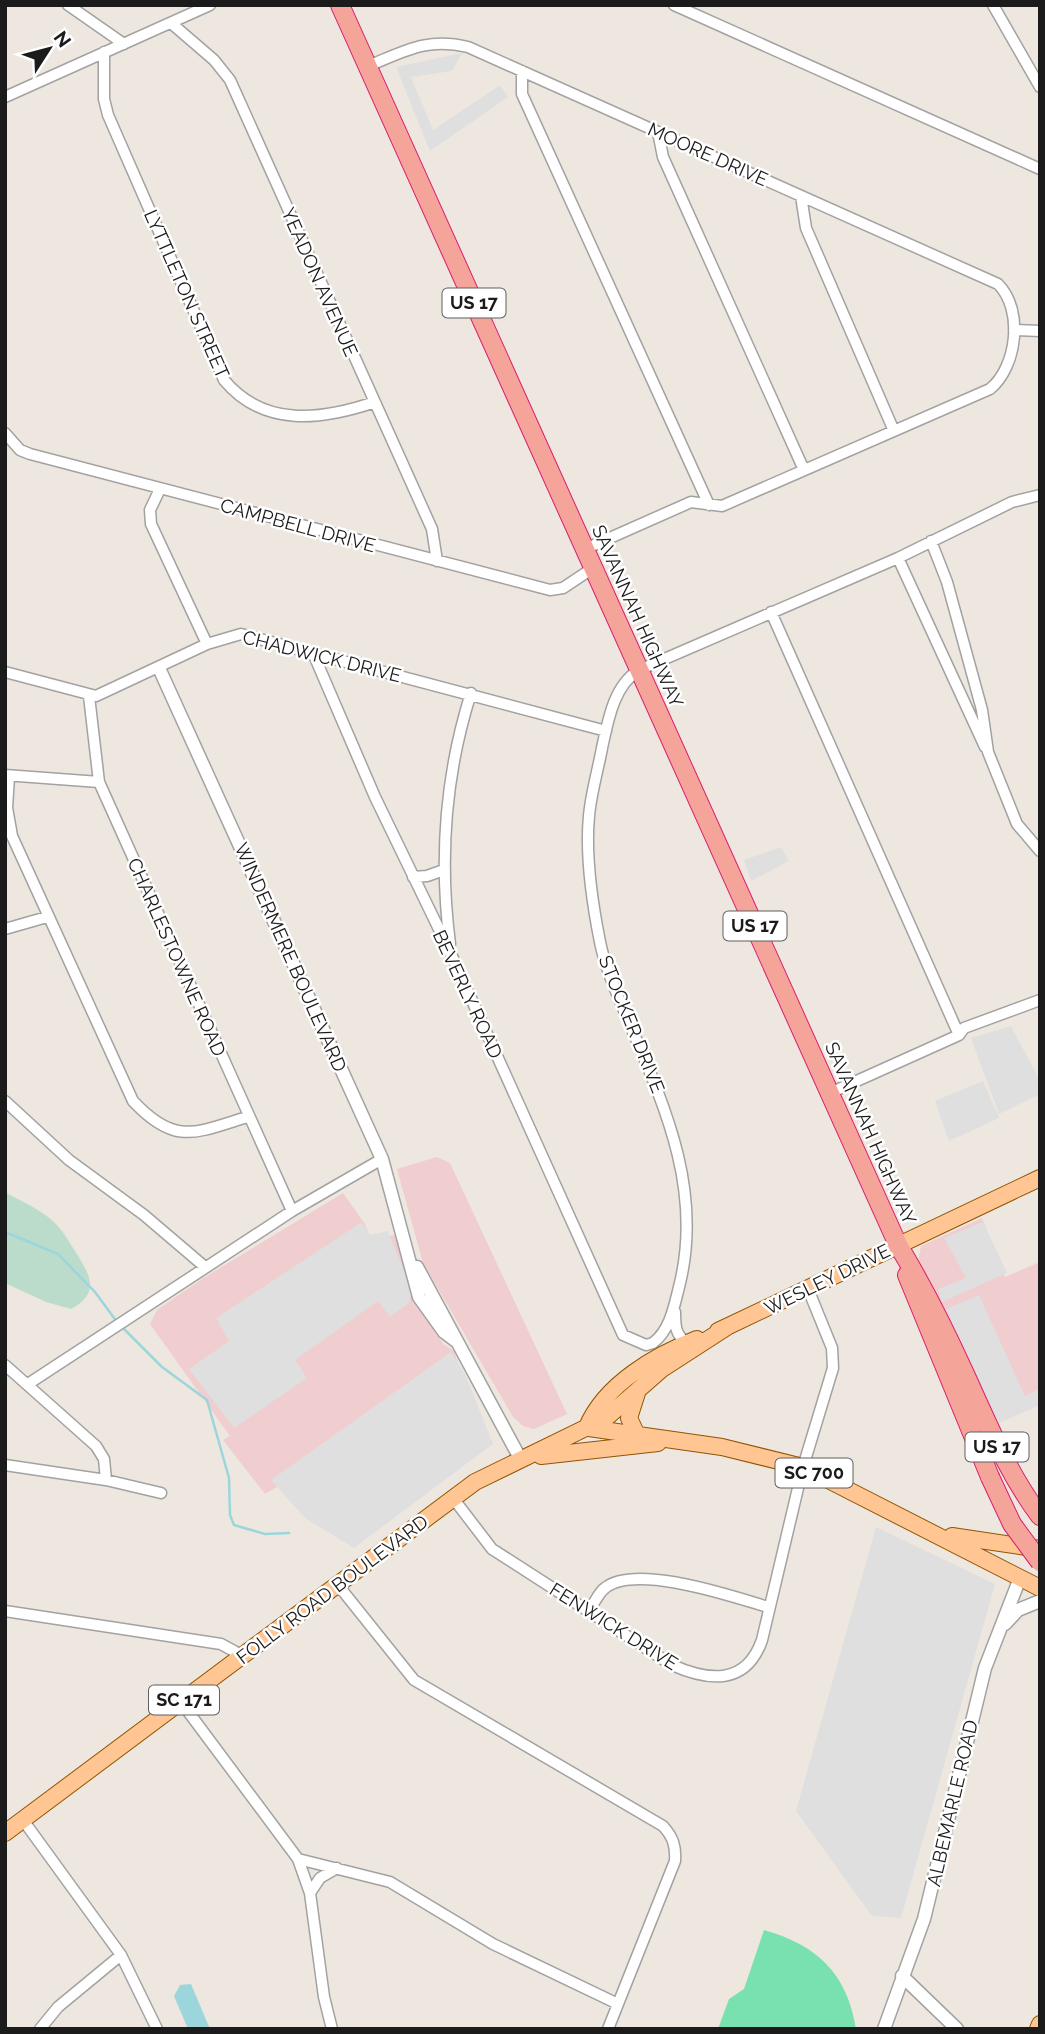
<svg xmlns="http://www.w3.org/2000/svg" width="1045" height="2034" font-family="Raleway,sans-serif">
<rect width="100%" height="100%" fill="#ede7df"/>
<path fill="#f0cdcf" d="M437,1157L450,1163L567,1414L534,1429L523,1426L513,1417L423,1263L397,1169Z
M343,1193L365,1224L371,1239L395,1235L414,1298L443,1344L454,1351L463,1379L265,1494L223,1440L230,1436L150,1324L157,1310L202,1279Z
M982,1218L1005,1277L1040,1262V1393L998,1412L987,1409L918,1262L921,1246Z"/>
<path fill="#bbdcca" d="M5,1192C19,1200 35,1207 48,1217C61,1227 66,1237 75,1251C89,1274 102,1292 71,1309L46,1302L5,1283Z"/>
<path fill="#79e1af" d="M764,1930C817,1945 847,1973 856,2029H718L729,1999L744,1989Z"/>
<path fill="#dfdfdf" d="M462,53L452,71L411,77L433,130L500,85L508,97L430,151L396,67Z
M781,847L789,861L751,881L744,860Z
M1011,1026L1040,1081V1094L999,1114L971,1038Z
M983,1081L999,1118L949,1141L935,1101Z
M362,1222L370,1235L388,1231L412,1291L409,1303L390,1317L378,1301L295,1360L307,1378L234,1428L189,1369L229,1341L216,1318Z
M983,1222L1007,1273L942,1302L938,1289L966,1278L944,1238Z
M979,1295L1025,1396L1040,1389V1405L999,1423L944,1310Z
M451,1352L465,1374L493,1444L354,1548L305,1518L271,1480Z
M876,1527L995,1584L901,1918L872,1916L796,1811Z"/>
<path fill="#9dd5dd" d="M191,1984L210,2029H188L174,1996L180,1985Z"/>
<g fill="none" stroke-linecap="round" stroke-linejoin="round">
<path stroke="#9dd5dd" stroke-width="2.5" d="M5,1232L58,1254L95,1292L117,1322
M121,1326L162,1367L207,1400L229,1478L230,1515L234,1525L265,1534L289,1533"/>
<g stroke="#a2a2a2" stroke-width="13">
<path id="minor" d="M68,5L124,44
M674,5L1040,169
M993,5L1040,87
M171,23L214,60L230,80L432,529L437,561
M104,52V99L108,115L224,380C264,428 322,420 375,402
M368,66C405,51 427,37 468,47L998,284C1024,310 1017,367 990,389L722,506L691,502L585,549
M522,71V94L709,505
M5,97L210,5
M658,132L663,157L804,470
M801,196L806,228L894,431
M1014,330L1040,331
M5,433L20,450L30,454L550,590L563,588L593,568
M160,489L150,510L151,524L207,644
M931,541L947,582L982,710L988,752L1017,824L1040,851
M898,558L985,747
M771,612L959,1035
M313,653L375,797L451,954L623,1335L646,1345L653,1343C670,1330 674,1307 679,1287C703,1194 667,1111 631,1027C620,1000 606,972 600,942C592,902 585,857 589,816C591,793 598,770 602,748C608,720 614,685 639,670L898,558L1012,502L1040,495
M5,672L96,696L207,644L241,634L606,731
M89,696L99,782L292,1211
M5,775L99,782
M9,776L7,808L12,836L133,1101C175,1146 195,1133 247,1117
M413,877L427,876L444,870
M5,929L47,917
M450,944C439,859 445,775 471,693
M830,1093L959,1035L964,1028L1040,1000
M5,1101L69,1160L144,1215L205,1267
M675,1312C675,1324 675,1336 687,1342
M5,1365L96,1446L104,1459L106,1480
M28,1384L292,1211L382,1159
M5,1465L106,1480L161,1493
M453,1498L492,1549L672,1665C708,1681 746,1686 762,1640L803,1467L833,1368L832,1348L808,1289
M338,1585L414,1680L663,1826C673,1837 676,1846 675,1861L608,2029
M589,1610C594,1604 599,1592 605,1588C636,1563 734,1597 768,1607
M5,1611L221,1644L243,1656
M181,1702L298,1859L310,1893L324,1997L332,2029
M23,1820L121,1955L157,2029
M298,1859L390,1882L493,1944L618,2004
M310,1893L320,1878L337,1868
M40,2029L58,2007L121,1955"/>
</g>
<g stroke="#a2a2a2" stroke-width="15">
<path id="tertiary" d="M159,668L382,1159L419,1297L444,1332L456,1341
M417,1267L521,1460
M1005,1624L1018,1610L1040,1601
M902,1976L957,2029
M884,2029L924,1919L985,1668L1020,1578"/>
</g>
<g stroke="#925400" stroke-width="18">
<path id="primary" d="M718,1331L1040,1178
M587,1427C605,1384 656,1355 697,1339
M589,1428L722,1447L803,1467L1040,1588
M636,1433L629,1418L637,1393
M541,1456L658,1443
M952,1536L1040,1549
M5,1833L475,1482L606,1418L662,1369L727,1327
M1038,2029L1040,2024"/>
</g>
<g stroke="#dc1c6f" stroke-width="20">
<path id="trunk" d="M340,5L898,1245C923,1286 945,1330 965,1374C988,1424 1007,1472 1040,1516
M907,1275L990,1477"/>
</g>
<use href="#minor" stroke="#fff" stroke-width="10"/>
<use href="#tertiary" stroke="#fff" stroke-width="12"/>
<use href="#primary" stroke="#ffc693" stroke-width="16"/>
<use href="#trunk" stroke="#f4a499" stroke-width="18"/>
<g stroke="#dc1c6f" stroke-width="20" stroke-linecap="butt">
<path id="trunk-bridge" d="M990,1477L1012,1524L1040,1562"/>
</g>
<use href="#trunk-bridge" stroke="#f4a499" stroke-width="18"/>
</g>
<g text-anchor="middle" stroke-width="5" stroke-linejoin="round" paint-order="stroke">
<g fill="#fff" stroke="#5f5f5f" stroke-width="2">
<rect x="442.5" y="288.5" width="63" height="29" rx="5"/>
<rect x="723.5" y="911.5" width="63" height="29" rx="5"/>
<rect x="965.5" y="1432.5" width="63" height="29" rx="5"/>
<rect x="775.5" y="1458.5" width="77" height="29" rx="5"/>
<rect x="149" y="1685.5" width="70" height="29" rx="5"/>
</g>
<g font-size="18" font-weight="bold" fill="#1b1b1b">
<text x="474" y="309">US 17</text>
<text x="755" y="932">US 17</text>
<text x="997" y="1453">US 17</text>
<text x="814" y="1479">SC 700</text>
<text x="184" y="1706">SC 171</text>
</g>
<g font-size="19" fill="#1b1b1b" stroke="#fff">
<text transform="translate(708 154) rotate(24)" y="7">MOORE DRIVE</text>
<text transform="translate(320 282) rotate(66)" y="7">YEADON AVENUE</text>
<text transform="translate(187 294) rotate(66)" y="7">LYTTLETON STREET</text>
<text transform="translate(298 525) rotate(15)" y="7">CAMPBELL DRIVE</text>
<text transform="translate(638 616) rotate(66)" y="7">SAVANNAH HIGHWAY</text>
<text transform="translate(322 656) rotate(14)" y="7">CHADWICK DRIVE</text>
<text transform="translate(177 957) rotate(66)" y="7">CHARLESTOWNE ROAD</text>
<text transform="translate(291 957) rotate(66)" y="7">WINDERMERE BOULEVARD</text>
<text transform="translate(468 994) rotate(65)" y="7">BEVERLY ROAD</text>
<text transform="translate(632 1024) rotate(68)" y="7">STOCKER DRIVE</text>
<text transform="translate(871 1133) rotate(66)" y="7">SAVANNAH HIGHWAY</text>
<text transform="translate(827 1279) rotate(-26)" y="7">WESLEY DRIVE</text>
<text transform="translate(332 1589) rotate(-37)" y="7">FOLLY ROAD BOULEVARD</text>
<text transform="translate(614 1626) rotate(32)" y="7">FENWICK DRIVE</text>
<text transform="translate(952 1803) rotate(-77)" y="7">ALBEMARLE ROAD</text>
</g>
</g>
<rect width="1045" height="2034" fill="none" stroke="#1b1b1b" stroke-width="14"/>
<g transform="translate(49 49) rotate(54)" stroke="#ffffff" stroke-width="5" paint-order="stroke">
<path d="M0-5L12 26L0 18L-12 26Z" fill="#1b1b1b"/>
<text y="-10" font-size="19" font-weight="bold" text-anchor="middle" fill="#1b1b1b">N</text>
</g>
</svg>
